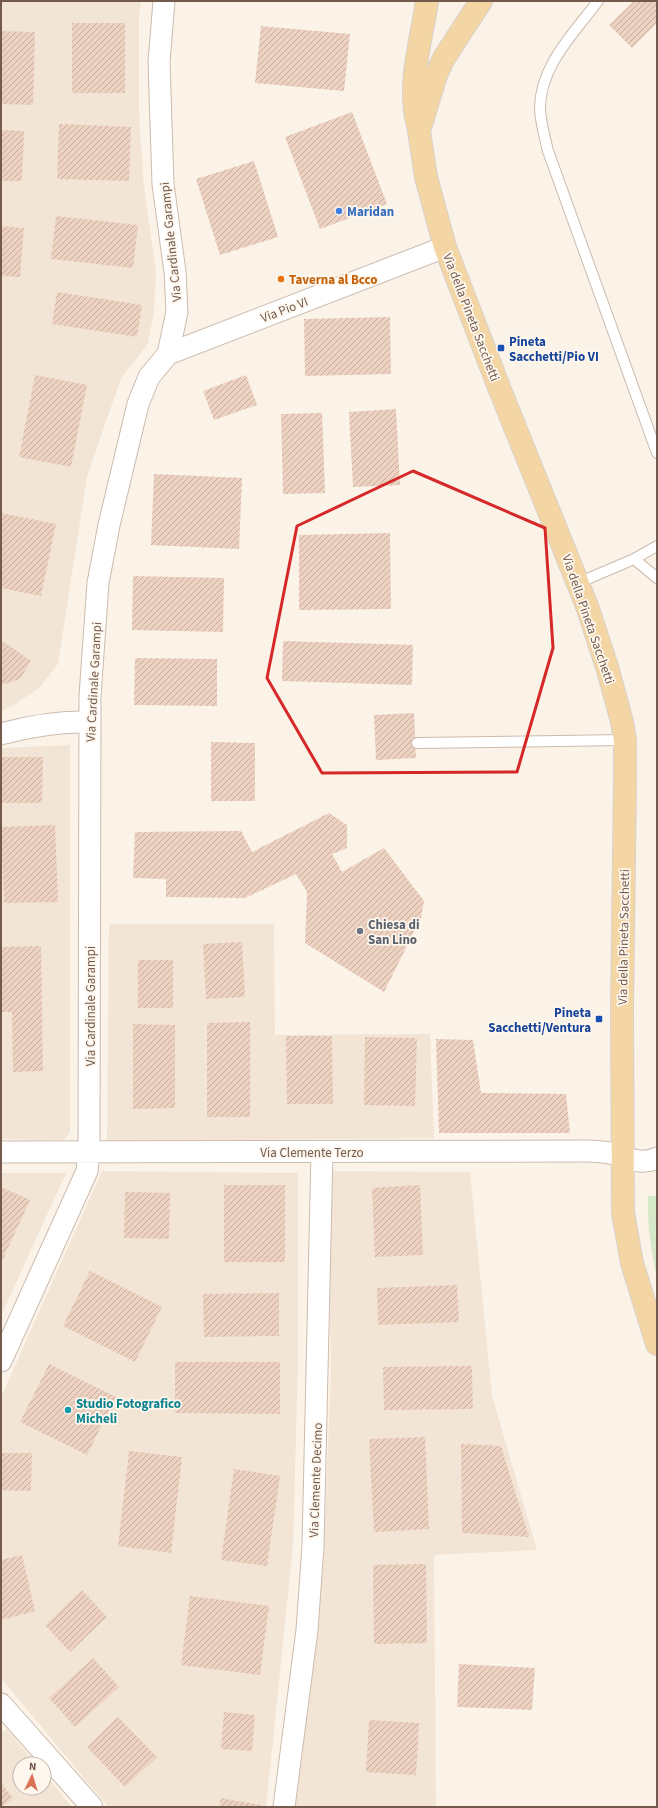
<svg xmlns="http://www.w3.org/2000/svg" width="658" height="1808" font-family="'Source Sans 3',sans-serif">
<defs>
<pattern id="building-hatch" width="6" height="6" patternUnits="userSpaceOnUse"><rect width="6" height="6" fill="#eed2c1"/><path d="M-1 1l2-2M0 6l6-6M5 7l2-2" fill="none" stroke="#c5ad9f"/></pattern>
</defs>
<rect width="100%" height="100%" fill="#fbf3e8"/>
<path fill="#f2e5d6" d="M1,1H141L139,14V114L144,187L156,271L154,311L148,344L121,378L87,477L58,664L40,687L14,705L1,711Z
M70,745V1132L64,1140L1,1139V748Z
M109,924H274L275,1035L430,1034L434,1138L107,1141Z
M102,1171L298,1173V1361L293,1546L266,1807H108L1,1678V1397Z
M327,1171L470,1172L492,1396L537,1550L434,1555L436,1807H291L323,1570L331,1370Z
M1,1173H66L1,1316Z
M7,1729L36,1764H20V1788H44V1773L72,1807H1V1733Z"/>
<path fill="#d5e8c7" d="M648,1196H657V1278C651,1250 647,1225 648,1196Z"/>
<path fill="url(#building-hatch)" d="M634,1H657V23L632,48L609,25Z
M72,23H125V93H72Z
M261,26L350,34L344,91L255,83Z
M1,31L35,32L33,105L1,104Z
M352,112L387,204L320,229L285,137Z
M59,124L131,127L129,181L57,179Z
M1,130L24,131L22,181H1Z
M254,161L278,237L220,255L196,179Z
M56,216L138,225L133,268L51,259Z
M1,226L24,228L20,277L1,276Z
M57,292L142,305L137,337L52,324Z
M390,317L391,374L305,376L304,319Z
M35,375L87,385L71,467L19,457Z
M246,375L257,405L214,420L203,391Z
M396,409L400,485L353,487L349,412Z
M322,413L325,493L283,494L281,414Z
M154,474L242,478L239,549L151,545Z
M1,513L56,524L41,596L1,588Z
M390,533L391,609L299,610V535Z
M133,576L224,578L223,632L132,630Z
M1,640L31,661L20,679L1,685Z
M283,641L413,645L412,685L282,681Z
M135,658L217,659V706L134,705Z
M414,713L416,758L376,760L374,715Z
M211,742L255,743V801H211Z
M1,757H43L42,803H1Z
M329,813L347,825V848L332,854L342,872L384,848L424,901L421,918L384,992L305,943L307,892L296,874L245,898L166,897V879L133,878L135,832L241,831L252,852Z
M55,825L58,902L4,903L1,827Z
M242,942L245,997L206,999L203,944Z
M41,946L43,1071L13,1072L12,1012H1V947Z
M138,960H173V1008H138Z
M250,1022V1117H207V1023Z
M133,1024L175,1025V1108L133,1109Z
M286,1036H332L333,1104H287Z
M365,1037L417,1038L415,1106L364,1105Z
M436,1039L473,1040L481,1093L566,1094L570,1133H439Z
M224,1185H285V1262H224Z
M420,1185L423,1255L375,1257L372,1188Z
M1,1187L30,1200L1,1263Z
M125,1192L170,1193L169,1239L124,1238Z
M90,1271L162,1307L135,1362L63,1326Z
M457,1285L459,1322L378,1325L377,1288Z
M279,1293V1336L204,1337L203,1294Z
M175,1362H280V1414L175,1413Z
M49,1364L116,1397L87,1455L20,1422Z
M472,1366L473,1409L384,1410L383,1367Z
M425,1437L429,1529L374,1532L369,1439Z
M461,1444L501,1446L529,1537L462,1533Z
M129,1451L182,1457L171,1553L118,1546Z
M1,1453H32L31,1491L1,1490Z
M234,1469L280,1476L267,1566L221,1560Z
M22,1555L35,1611L1,1620V1560Z
M426,1564L427,1643L374,1644L373,1565Z
M82,1590L107,1617L70,1652L45,1625Z
M190,1596L269,1606L260,1675L181,1665Z
M93,1658L119,1687L75,1727L49,1698Z
M459,1664L535,1668L532,1710L457,1707Z
M224,1712L255,1715L252,1751L221,1749Z
M118,1717L157,1757L125,1787L87,1747Z
M369,1720L419,1723L416,1775L366,1772Z
M1,1783L13,1798L2,1807H1Z
M221,1798L261,1805V1807H219Z"/>
<g fill="none" stroke-linecap="round" stroke-linejoin="round">
<g stroke="#ccbbae" stroke-width="12">
<path id="service" d="M598,1C574,33 539,67 540,110C541,124 545,138 548,151L657,453
M634,559L657,578
M578,583L634,559L657,546
M417,743L625,740"/>
</g>
<g stroke="#ccbbae" stroke-width="23">
<path id="minor" d="M168,354L445,247
M1,734C30,726 59,721 89,722
M1,1152L588,1151C595,1151 603,1152 610,1153C627,1157 640,1166 657,1158
M1,1361L87,1171L89,1152L90,696L98,583L109,525L138,404L149,377L168,354L177,312L175,272L163,184L159,62L164,1
M1,1704L92,1807
M284,1807L307,1630L313,1546L322,1152"/>
</g>
<g stroke="#d8d1cd" stroke-width="24">
<path id="primary" d="M481,1L444,58L436,75L419,131L426,177L445,247L500,390L587,606L608,670L622,722L625,740V780L622,1009L623,1213L632,1263L657,1344
M418,126C407,84 421,43 427,1"/>
</g>
<use href="#service" stroke="#fff" stroke-width="10"/>
<use href="#minor" stroke="#fff" stroke-width="21"/>
<use href="#primary" stroke="#f4d6a5" stroke-width="22"/>
</g>
<path fill="none" stroke="#d62828" stroke-width="3" stroke-linejoin="round" d="M413,471L545,528L553,648L517,772L322,773L267,678L297,526Z"/>
<circle fill="#3f7fe0" stroke="#fef7ee" stroke-width="1.5" cx="339" cy="211" r="4"/>
<circle fill="#e8710a" stroke="#fef7ee" stroke-width="1.5" cx="281" cy="279" r="4"/>
<g fill="#1a4fb4" stroke="#fef7ee" stroke-width="1.5">
<rect x="497" y="344" width="8" height="8" rx="2"/>
<rect x="595" y="1015" width="8" height="8" rx="2"/>
</g>
<circle fill="#6b7280" stroke="#fef7ee" stroke-width="1.5" cx="360" cy="931" r="4"/>
<circle fill="#0f9aa8" stroke="#fef7ee" stroke-width="1.5" cx="68" cy="1410" r="4"/>
<g text-anchor="middle" stroke-width="3.5" stroke-linejoin="round" paint-order="stroke">
<g font-size="13" font-weight="bold" fill="#366cbe" stroke="#fef7ee" text-anchor="start">
<text x="347" y="216">Maridan</text>
</g>
<g font-size="13" fill="#735a4d" stroke="#fef7ee">
<text transform="translate(170 242) rotate(-96)" y="5">Via Cardinale Garampi</text>
<text transform="translate(284 309) rotate(-21)" y="5">Via Pio VI</text>
<text transform="translate(472 317) rotate(69)" y="5">Via della Pineta Sacchetti</text>
<text transform="translate(589 619) rotate(71)" y="5">Via della Pineta Sacchetti</text>
<text transform="translate(93 682) rotate(-87)" y="5">Via Cardinale Garampi</text>
<text transform="translate(623 937) rotate(-89)" y="5">Via della Pineta Sacchetti</text>
<text transform="translate(90 1006) rotate(-90)" y="5">Via Cardinale Garampi</text>
<text x="312" y="1157">Via Clemente Terzo</text>
<text transform="translate(315 1480) rotate(-88)" y="5">Via Clemente Decimo</text>
</g>
<g font-size="13" font-weight="bold" fill="#c56008" stroke="#fef7ee" text-anchor="start">
<text x="289" y="284">Taverna al Bcco</text>
</g>
<g font-size="13" font-weight="bold" fill="#164399" stroke="#fef7ee" text-anchor="start">
<text x="509" y="346">Pineta<tspan x="509" dy="15">Sacchetti/Pio VI</tspan></text>
<text x="591" y="1017" text-anchor="end">Pineta<tspan x="591" dy="15">Sacchetti/Ventura</tspan></text>
</g>
<g font-size="13" font-weight="bold" fill="#5b616d" stroke="#fef7ee" text-anchor="start">
<text x="368" y="929">Chiesa di<tspan x="368" dy="15">San Lino</tspan></text>
</g>
<g font-size="13" font-weight="bold" fill="#0d838f" stroke="#fef7ee" text-anchor="start">
<text x="76" y="1408">Studio Fotografico<tspan x="76" dy="15">Micheli</tspan></text>
</g>
</g>
<rect width="658" height="1808" fill="none" stroke="#735a4d" stroke-width="4"/>
<g transform="translate(32 1776) rotate(4)"><circle r="19" fill="#fef7ee" stroke="#c6b8ae"/>
<path d="M0-3L7 15L0 10L-7 15Z" fill="#db7256"/>
<text y="-6" font-size="11" font-weight="bold" text-anchor="middle" fill="#735a4d">N</text>
</g>
</svg>
